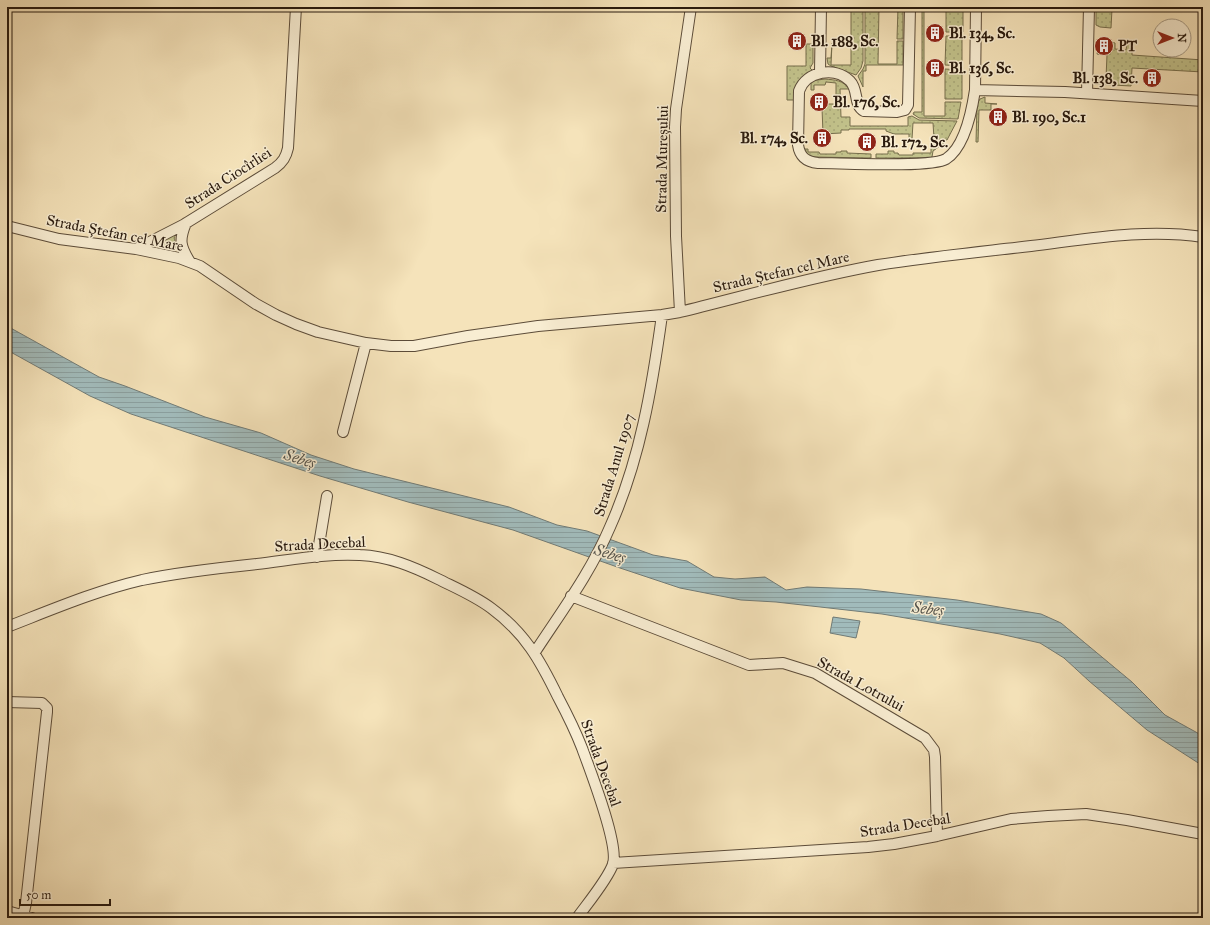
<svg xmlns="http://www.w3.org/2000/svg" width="1210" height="925" font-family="'IM FELL Great Primer',serif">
<defs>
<pattern id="grass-dots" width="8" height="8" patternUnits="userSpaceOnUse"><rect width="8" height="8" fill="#c2c28b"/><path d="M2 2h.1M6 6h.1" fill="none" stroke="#a7a677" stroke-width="1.8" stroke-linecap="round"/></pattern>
<pattern id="water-rules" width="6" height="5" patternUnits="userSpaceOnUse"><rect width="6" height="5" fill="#a1bbbb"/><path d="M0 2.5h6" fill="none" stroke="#8ba0a0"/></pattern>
</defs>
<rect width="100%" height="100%" fill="#f5e3ba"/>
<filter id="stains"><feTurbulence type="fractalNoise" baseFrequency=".005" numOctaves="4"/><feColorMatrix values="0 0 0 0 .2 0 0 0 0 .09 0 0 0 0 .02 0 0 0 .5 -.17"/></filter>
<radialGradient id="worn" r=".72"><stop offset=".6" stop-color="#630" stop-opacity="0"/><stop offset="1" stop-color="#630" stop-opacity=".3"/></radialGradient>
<path fill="url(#grass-dots)" stroke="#766e4c" d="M851,7H863V61L861,68L856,75L831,66L828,64L827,58H831L832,43L831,65H851Z
M865,7H879L878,64H897V41H903V65H866V71H863V87L858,76L863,69L865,64Z
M898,7H903V39H897Z
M922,7H924V116H945V102H961L958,119L919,118L913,114L914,112H922Z
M946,7H963V32H946Z
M1096,7L1112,9L1111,28L1100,27L1096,25Z
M946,36H962V66L945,65Z
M1111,42L1115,43V49L1126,50L1127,44H1132V55L1203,60V72L1132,68L1131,86L1095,84L1096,78H1106L1107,55L1097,54L1098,50L1110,51Z
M806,44H813V63L810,68L812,70L806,76L794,100H787V66H806Z
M945,69L962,70V99H945Z
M825,79C835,80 843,80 849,89H840L841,117H850V126H908V117L912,116L919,120L957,121L947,140L934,139L933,123H913L912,139H909V134H894L886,131V129H849V130H841V133L823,134L822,108H819L818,104H836V83L826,82L825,85H814V90H811V81Z
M985,97V103L997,104H991V110H979L978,142H976L977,104L980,99Z
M934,143H944L933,151L932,157L930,158H876V154H888V151H894V153H898L899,155H913V153H931V146H934Z
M803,149H808V152H819L820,154H836V152H841V151H847V153L871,154V158L814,157L808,155Z
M174,234L175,235C174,239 176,247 175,250L158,247L157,245Z"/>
<path fill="url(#water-rules)" stroke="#717b76" d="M7,326L99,377L125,386L205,417L261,433L311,455L354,469L509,507L557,525L587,531L653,555L687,561L714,577L735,579L765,577L786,590L807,587L861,589L957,600L1041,614L1061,623L1132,682L1165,715L1203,736V766L1147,730L1089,681L1064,658L1040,643L1000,634L882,614L776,602L741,600L680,588L620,568L513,530L408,502L320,476L131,414L90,396L7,350Z
M833,617L860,621L856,638L830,633Z"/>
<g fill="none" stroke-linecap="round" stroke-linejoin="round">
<g stroke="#5c4c39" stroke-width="12">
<path id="minor" d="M910,7L908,105L905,110L897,112L864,111C853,105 859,90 850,81C835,66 806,71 799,91L798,145C800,158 807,162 818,163C841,163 931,168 946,159C965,147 972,110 975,90L976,7
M820,72L821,7
M975,90L1065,92L1203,101
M1087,93L1089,7
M186,223C179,240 180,246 190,262
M7,226L59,239L136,249L179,258L200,266L256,304L276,315L296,324L318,332L366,343L391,346H414L468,336L538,326L662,315L680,312C745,296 811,277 878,265C929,257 980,252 1031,246C1088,239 1146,228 1203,237
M136,249L183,225L275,168C283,162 286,157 288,148L296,7
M680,312L676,236L675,127L676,109L691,7
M343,432L366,343
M317,557L327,496
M571,596L749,665L783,663L815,673L925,738L934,750L935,757L937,836
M7,627C51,610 95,591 142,580C180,572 218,568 257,564C291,560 326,553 360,555C388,556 414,567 438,579C456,588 475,596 491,608C525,633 540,660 558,697C567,714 575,730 582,748C590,770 619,844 613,864C608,879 587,904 577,918
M535,652C561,612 591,572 610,527C640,460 652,388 662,315
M7,702L42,703L47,708V712L26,903L23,916
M613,863L868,847L894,844L937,836L1011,819L1048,816L1086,814L1127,820L1203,834
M7,911L32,918"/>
</g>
<use href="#minor" stroke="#f8edd2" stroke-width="10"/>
</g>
<defs>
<g id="building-disc" transform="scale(1)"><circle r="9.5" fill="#8f2418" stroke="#f8edd2"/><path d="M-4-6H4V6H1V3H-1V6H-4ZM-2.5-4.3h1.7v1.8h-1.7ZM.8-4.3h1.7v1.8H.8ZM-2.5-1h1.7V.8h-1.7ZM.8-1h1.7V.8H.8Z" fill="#fff"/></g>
</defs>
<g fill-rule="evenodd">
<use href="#building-disc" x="935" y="33"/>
<use href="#building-disc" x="797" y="41"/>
<use href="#building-disc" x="1104" y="46"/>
<use href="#building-disc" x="935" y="68"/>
<use href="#building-disc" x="1152" y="78"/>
<use href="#building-disc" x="819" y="102"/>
<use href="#building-disc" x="998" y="117"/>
<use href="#building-disc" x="822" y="138"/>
<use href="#building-disc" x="867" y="142"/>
</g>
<g text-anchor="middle" stroke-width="3" stroke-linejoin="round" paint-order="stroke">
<g font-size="15" font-weight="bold" fill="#291a0e" stroke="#f8edd2" text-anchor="start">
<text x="949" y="38">Bl. 134, Sc.</text>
<text x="811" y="46">Bl. 188, Sc.</text>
<text x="1118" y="51">PT</text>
<text x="949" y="73">Bl. 136, Sc.</text>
<text x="1138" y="83" text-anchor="end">Bl. 138, Sc.</text>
<text x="833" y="107">Bl. 176, Sc.</text>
<text x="1012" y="122">Bl. 190, Sc.1</text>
<text x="808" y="143" text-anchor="end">Bl. 174, Sc.</text>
<text x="881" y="147">Bl. 172, Sc.</text>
</g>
<g font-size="15" fill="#291a0e" stroke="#f8edd2">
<text transform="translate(662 159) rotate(-89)" y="5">Strada Mureșului</text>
<text transform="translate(228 178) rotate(-33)" y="5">Strada Ciocîrliei</text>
<text transform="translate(115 233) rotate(11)" y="5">Strada Ștefan cel Mare</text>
<text transform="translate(781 272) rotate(-13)" y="5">Strada Ștefan cel Mare</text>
<text transform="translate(614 465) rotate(-73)" y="5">Strada Anul 1907</text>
<text transform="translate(320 544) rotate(-3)" y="5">Strada Decebal</text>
<text transform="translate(861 684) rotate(29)" y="5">Strada Lotrului</text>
<text transform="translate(601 763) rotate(70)" y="5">Strada Decebal</text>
<text transform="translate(905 825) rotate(-9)" y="5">Strada Decebal</text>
</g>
<g font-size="16" font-style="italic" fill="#53524b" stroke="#f8edd2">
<text transform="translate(300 458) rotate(18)" y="6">Sebeș</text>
<text transform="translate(610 553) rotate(17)" y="6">Sebeș</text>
<text transform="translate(928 608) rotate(6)" y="6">Sebeș</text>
</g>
</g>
<rect width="1210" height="925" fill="none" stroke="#f5e3ba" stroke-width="24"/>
<rect x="8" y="8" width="1194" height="909" fill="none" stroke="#291a0e" stroke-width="2"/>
<rect x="12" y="12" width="1186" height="901" fill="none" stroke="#291a0e"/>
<g transform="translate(1172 38) rotate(90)"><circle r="19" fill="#f8edd2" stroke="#a59984"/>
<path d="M0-3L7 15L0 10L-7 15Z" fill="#8f2418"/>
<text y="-6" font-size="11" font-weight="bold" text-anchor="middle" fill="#291a0e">N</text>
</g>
<path d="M20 899v6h90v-6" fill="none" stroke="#291a0e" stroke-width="2"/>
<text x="26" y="899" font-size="12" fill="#291a0e" stroke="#f8edd2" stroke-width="3" paint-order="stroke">50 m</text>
<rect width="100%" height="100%" filter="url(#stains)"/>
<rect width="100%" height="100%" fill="url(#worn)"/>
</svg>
